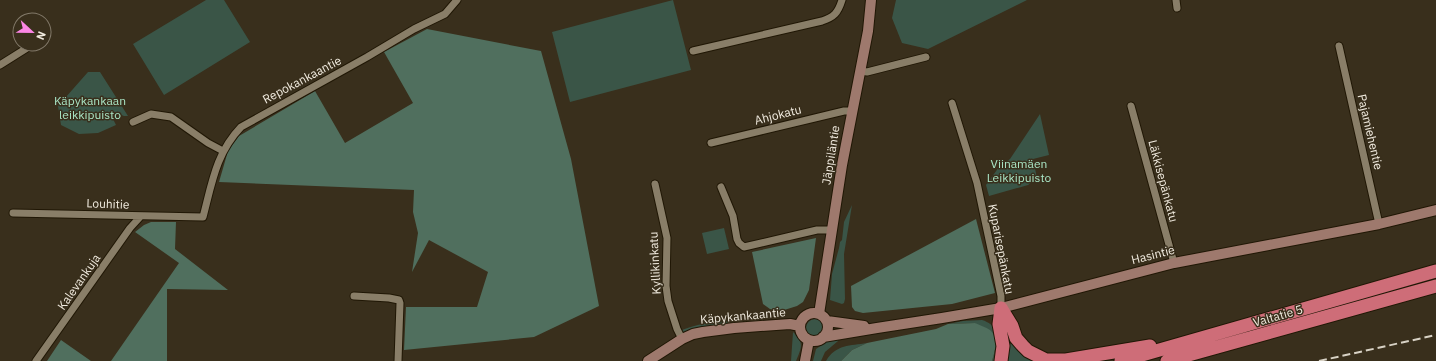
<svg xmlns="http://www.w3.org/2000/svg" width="1436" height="361" font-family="'IBM Plex Sans',sans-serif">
<rect width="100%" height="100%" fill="#392f1c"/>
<path fill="#3a5547" d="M206,0H224L250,42L164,95L133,44Z
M673,0L691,70L570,102L552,32Z
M896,0H1027L928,49L902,43L892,18Z
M88,72H100L128,116H124L117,113L112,117L116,125L98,133L79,134L61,125L58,106Z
M1040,114L1049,155L1033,159L1037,178L1028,185L989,196L986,185L999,167L1010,159Z
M852,205L844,254L845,299L844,303L842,304L830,300L832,274L839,248L840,242L842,240L844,222Z
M724,228L729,249L707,254L702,233Z
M806 328a9 9 0 1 1 18 0a9 9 0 1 1-18 0Z
M982,320C1002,326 998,344 998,361H992L995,350L975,323L948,324L963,321Z
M729,321L730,324L685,333L682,332V330C697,324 712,322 729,321Z
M793,332C805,343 801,348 796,361H791Z
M839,338L838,341L825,352L821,361H813L816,349L828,341Z
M867,343L852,350L841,361H826C836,344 850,346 867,343Z
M1014,343L1036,361H1007L1008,345Z"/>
<path fill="#506f5e" d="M427,29L541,51L571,159L599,306L534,337L404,350L406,307H477L488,272L429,240L412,272L418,233L413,212L414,190L219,182L228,151L239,136L315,91L345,143L413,103L384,52Z
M976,219L995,293L952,304L863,313L855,311L852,307L851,286Z
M151,222H176L175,249L228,290L167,289V361H111L179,263L135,232L144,225Z
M816,238L809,290L803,302L797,306L781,311L770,309L763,304L752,252Z
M975,323C979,325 986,327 990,330C999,338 995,351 992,361H841L852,350L867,343L936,329L948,324Z
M61,340L91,361H47Z"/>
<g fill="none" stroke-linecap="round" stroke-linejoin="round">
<g stroke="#201705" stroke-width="9">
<path id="street" d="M1176,0L1177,8
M1339,46L1379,224
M693,51L822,21C834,17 838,13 842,0
M0,65L27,48
M860,71L867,72L926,57
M952,103L977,183L1001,296V308
M1131,106L1174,263
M133,122L151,114L171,117L208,143L223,151
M711,143L844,111H852
M655,184L667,238L666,286L668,301L677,329L682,339
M721,187L733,216L737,239L739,243L744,247L817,230H832
M13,213L203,217C212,183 216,153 241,127L367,57L414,29L445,14L457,0
M354,296L389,298L399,300L400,303L398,361
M36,361L130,228L141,216"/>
</g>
<g stroke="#201705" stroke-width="12">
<path id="secondary" d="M800 327a14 14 0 1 1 28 0a14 14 0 1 1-28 0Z
M819,314L842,165L868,31L871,0
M827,321L864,326
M823,337L877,328L942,318L1001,308L1174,263L1379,224L1436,210
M648,361L682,339L693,334L703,332L734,328L790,324L800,326
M805,361L809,340"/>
</g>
<g stroke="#201705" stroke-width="15">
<path id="highway" d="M1001,308L1012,326L1016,338L1023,346L1028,351L1046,360H1066L1150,346
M1001,308L999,324L1003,346L1001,361
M1121,361L1436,271
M1167,361L1436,286"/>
</g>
<use href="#street" stroke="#897e68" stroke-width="7"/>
<use href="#secondary" stroke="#9e796d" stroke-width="10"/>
<use href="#highway" stroke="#ce6d78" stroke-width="13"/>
<path stroke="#d8d2c5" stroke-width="2" stroke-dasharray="8 4" stroke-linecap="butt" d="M1319,361L1436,335"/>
</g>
<g text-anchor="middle" stroke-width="3" stroke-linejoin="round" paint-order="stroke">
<g font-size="12" fill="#f1ebdf" stroke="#392f1c">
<text transform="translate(302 80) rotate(-28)" y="4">Repokankaantie</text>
<text transform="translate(778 115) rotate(-14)" y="4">Ahjokatu</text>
<text transform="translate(1370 132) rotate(77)" y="4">Pajamiehentie</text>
<text transform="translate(831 155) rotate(-81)" y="4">Jäppiläntie</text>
<text transform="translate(1163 181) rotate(75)" y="4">Läkkisepänkatu</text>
<text transform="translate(108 204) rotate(2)" y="4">Louhitie</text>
<text transform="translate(1001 249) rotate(79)" y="4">Kuparisepänkatu</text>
<text transform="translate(1153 255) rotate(-14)" y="4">Hasintie</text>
<text transform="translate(655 263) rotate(-93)" y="4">Kyllikinkatu</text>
<text transform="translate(79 282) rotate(-55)" y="4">Kalevankuja</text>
<text transform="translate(743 316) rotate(-5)" y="4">Käpykankaantie</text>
<text transform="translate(1278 316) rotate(-16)" y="4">Valtatie 5</text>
</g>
<g font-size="12" fill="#a9e5c5" stroke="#392f1c">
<text x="90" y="105">Käpykankaan<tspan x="90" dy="14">leikkipuisto</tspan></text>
<text x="1019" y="168">Viinamäen<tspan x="1019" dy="14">Leikkipuisto</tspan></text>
</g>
</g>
<g transform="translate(32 32) rotate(112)"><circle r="19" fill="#392f1c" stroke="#837a6a"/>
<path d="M0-3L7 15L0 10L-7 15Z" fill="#fb86e5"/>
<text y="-6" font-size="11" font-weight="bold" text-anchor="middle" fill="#f1ebdf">N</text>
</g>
</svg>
